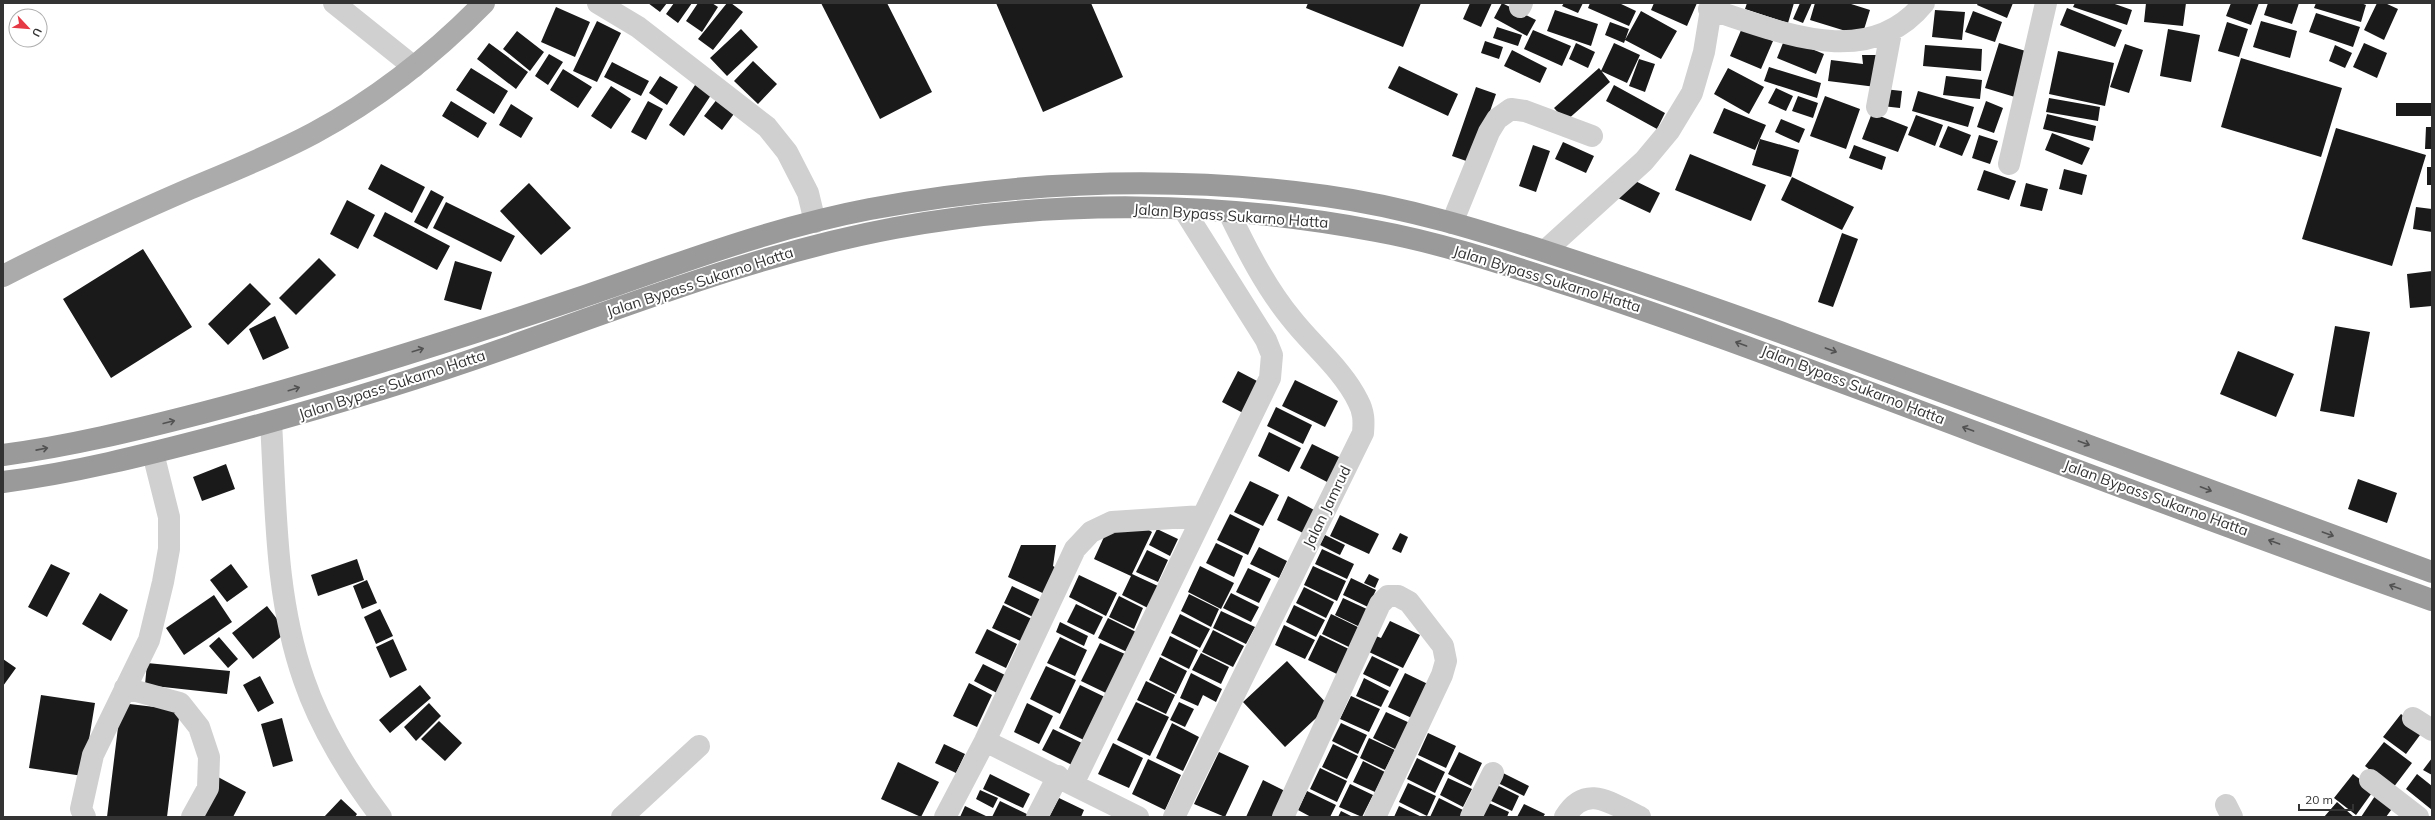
<svg xmlns="http://www.w3.org/2000/svg" width="2435" height="820" font-family="Mulish,sans-serif">
<rect width="100%" height="100%" fill="#fff"/>
<path fill="#1a1a1a" d="M648,3H667L660,12Z
M674,3H692L678,23L666,14Z
M698,3H712L718,7L702,32L686,21Z
M727,3H731L743,12L713,50L698,39Z
M821,3H887L932,92L880,119Z
M996,3H1091L1123,77L1043,112Z
M1308,3H1421L1403,47L1306,8Z
M1470,3H1492L1481,27L1463,19Z
M1502,3L1536,20L1527,36L1494,18Z
M1564,3H1583L1578,13L1562,6Z
M1590,3H1619L1636,11L1629,26L1588,8Z
M1654,3H1697L1687,26L1651,10Z
M1747,3H1794L1788,23L1745,9Z
M1800,3H1812L1803,23L1793,19Z
M1815,3H1848L1870,10L1862,36L1810,20Z
M1978,3H2013L2007,18L1977,5Z
M2075,3H2112L2132,10L2127,25L2073,7Z
M2146,3H2186L2183,26L2144,22Z
M2231,3H2259L2251,25L2226,16Z
M2268,3H2299L2292,24L2264,15Z
M2316,3H2361L2366,5L2361,22L2314,8Z
M2377,3H2385L2398,9L2384,40L2364,30Z
M556,7L590,22L575,57L541,42Z
M2067,8L2122,30L2115,47L2060,25Z
M1555,10L1598,24L1591,46L1547,31Z
M1935,10L1965,12L1962,40L1932,37Z
M1641,11L1677,31L1661,59L1625,40Z
M1973,11L2002,22L1995,42L1965,32Z
M2316,13L2360,27L2353,47L2309,32Z
M597,21L621,33L597,82L573,71Z
M2261,21L2297,31L2290,58L2253,47Z
M1610,22L1629,29L1624,43L1605,35Z
M2227,22L2248,29L2239,57L2218,51Z
M1497,27L1522,35L1518,46L1493,38Z
M1742,28L1773,41L1761,69L1730,56Z
M741,29L758,47L727,76L710,58Z
M2168,29L2200,35L2191,82L2160,76Z
M1533,30L1571,46L1562,66L1524,49Z
M517,31L544,52L530,71L503,49Z
M1785,38L1824,54L1816,74L1777,58Z
M1485,41L1503,47L1499,59L1481,53Z
M489,43L528,72L516,89L477,59Z
M1576,43L1595,52L1588,68L1569,59Z
M1614,43L1640,55L1627,83L1601,71Z
M1999,43L2029,52L2015,97L1985,88Z
M2364,43L2387,53L2377,78L2353,67Z
M2125,44L2143,50L2129,93L2110,87Z
M1925,45L1982,49L1981,71L1923,66Z
M2335,45L2352,53L2345,68L2329,61Z
M1512,50L1547,68L1540,83L1504,66Z
M2058,51L2114,63L2105,106L2049,94Z
M549,54L563,62L548,85L535,76Z
M1862,55H1878L1876,87L1828,81L1831,60L1863,64Z
M2241,58L2342,88L2321,157L2221,127Z
M1639,59L1655,64L1645,92L1629,86Z
M753,61L777,84L758,104L734,81Z
M612,62L649,81L641,96L604,77Z
M1399,66L1458,94L1448,116L1388,88Z
M1769,67L1821,83L1817,98L1764,81Z
M471,68L508,91L494,114L456,90Z
M1599,68L1610,82L1566,121L1554,108Z
M1728,68L1764,87L1749,114L1714,94Z
M563,69L592,87L578,108L550,90Z
M660,76L678,87L667,105L649,93Z
M1946,76L1982,80L1980,99L1943,95Z
M699,79L715,89L684,136L669,125Z
M1614,85L1665,113L1657,129L1606,101Z
M611,86L631,99L611,129L591,116Z
M1476,87L1496,94L1472,163L1452,156Z
M1776,88L1793,96L1786,111L1768,103Z
M1884,89L1902,91L1900,108L1882,106Z
M1918,91L1974,107L1968,127L1912,111Z
M721,94L739,107L722,130L704,116Z
M1798,96L1818,103L1813,118L1792,111Z
M1825,96L1860,109L1846,149L1810,136Z
M2049,98L2100,107L2098,121L2046,112Z
M451,101L487,123L478,138L442,116Z
M648,101L663,109L646,140L631,132Z
M1986,101L2003,108L1994,133L1977,127Z
M2396,103H2432V116H2396Z
M511,104L533,118L521,138L499,125Z
M1724,108L1766,125L1755,150L1713,133Z
M1872,113L1908,127L1898,152L1862,139Z
M2047,114L2096,126L2093,141L2043,129Z
M1916,115L1943,125L1935,146L1908,135Z
M1781,119L1805,129L1799,143L1775,132Z
M1948,126L1971,135L1962,156L1939,147Z
M2426,127H2432V149H2425Z
M2336,128L2426,155L2392,266L2302,239Z
M2052,133L2090,148L2082,165L2045,150Z
M1979,135L1998,141L1990,164L1972,158Z
M1760,139L1799,150L1791,177L1752,165Z
M1563,142L1594,156L1586,173L1555,159Z
M1533,145L1550,151L1536,192L1519,186Z
M1854,145L1886,157L1882,170L1849,158Z
M1690,154L1766,185L1751,221L1675,190Z
M381,164L425,187L412,213L368,189Z
M2427,167H2432V185H2427Z
M2064,169L2087,175L2082,195L2059,189Z
M1984,170L2016,181L2009,200L1977,190Z
M1627,177L1660,193L1650,213L1618,198Z
M1792,177L1854,207L1842,230L1781,200Z
M529,183L571,228L541,255L500,211Z
M2026,183L2048,189L2042,211L2020,206Z
M431,190L444,197L427,229L414,222Z
M347,200L375,215L358,249L330,234Z
M446,202L515,236L501,262L433,228Z
M2416,207L2432,209V232L2413,229Z
M385,212L450,246L437,270L373,236Z
M1842,233L1858,239L1833,307L1818,302Z
M143,249L192,327L111,378L63,299Z
M319,258L336,275L296,315L279,298Z
M455,261L492,272L481,310L444,300Z
M2432,271V306L2410,308L2407,274Z
M250,283L271,304L228,345L208,324Z
M275,316L289,348L263,360L249,329Z
M2335,326L2370,332L2354,417L2320,411Z
M2238,351L2294,374L2276,417L2220,394Z
M1238,371L1259,382L1243,413L1222,402Z
M1295,380L1338,401L1325,427L1282,406Z
M1276,407L1312,425L1303,444L1267,426Z
M1269,432L1301,448L1289,472L1258,456Z
M1312,444L1343,459L1331,484L1300,468Z
M226,464L235,489L202,501L193,477Z
M2358,479L2397,493L2387,523L2348,509Z
M1250,481L1279,495L1263,526L1234,512Z
M1288,496L1316,511L1305,534L1277,520Z
M1230,514L1260,529L1248,555L1217,540Z
M1340,515L1379,534L1369,554L1330,536Z
M1139,524L1152,532L1132,574L1158,586L1148,608L1122,595L1131,576L1094,559L1108,528Z
M1157,529L1178,539L1170,556L1149,545Z
M1400,533L1408,537L1401,553L1392,549Z
M1325,535L1345,545L1340,555L1320,545Z
M1216,543L1243,556L1234,577L1206,563Z
M1021,545H1056L1053,566L1061,571L1049,596L1008,577Z
M1259,547L1287,561L1279,578L1250,564Z
M1322,549L1354,564L1347,579L1315,564Z
M1147,550L1168,560L1158,582L1136,572Z
M357,559L364,580L318,596L311,575Z
M51,564L70,573L47,617L28,607Z
M231,564L248,587L227,602L210,580Z
M1200,566L1234,583L1221,609L1188,592Z
M1313,566L1346,581L1337,601L1304,585Z
M1248,568L1271,579L1259,603L1236,592Z
M1369,574L1379,579L1375,588L1364,583Z
M1079,575L1117,593L1106,616L1069,597Z
M1351,578L1376,590L1368,607L1343,595Z
M367,580L377,603L362,609L353,586Z
M1012,586L1041,600L1033,617L1004,603Z
M1304,587L1334,602L1326,618L1296,603Z
M100,593L128,610L111,641L82,624Z
M1231,593L1259,607L1251,622L1223,608Z
M1189,594L1219,609L1211,627L1181,611Z
M214,595L232,622L184,655L166,628Z
M1119,596L1143,608L1134,629L1109,617Z
M1343,598L1369,610L1360,627L1335,615Z
M1076,604L1103,617L1094,635L1067,622Z
M1003,605L1036,621L1025,643L992,628Z
M1294,605L1325,620L1316,637L1286,622Z
M267,606L287,632L253,659L232,633Z
M380,609L393,636L376,644L364,617Z
M1221,611L1255,627L1246,644L1213,628Z
M1180,614L1210,629L1200,648L1171,633Z
M1331,614L1362,629L1353,649L1322,634Z
M1108,618L1138,633L1129,653L1098,638Z
M1390,621L1420,635L1403,668L1369,652L1376,636L1381,638Z
M1060,622L1088,636L1084,646L1056,632Z
M1284,625L1315,640L1305,659L1275,645Z
M987,629L1017,644L1006,668L975,653Z
M1213,630L1244,646L1233,667L1202,652Z
M1320,635L1353,651L1341,676L1308,660Z
M1170,636L1198,650L1189,669L1161,655Z
M219,637L238,659L228,668L209,646Z
M1060,637L1087,650L1075,676L1047,663Z
M393,639L407,670L390,678L376,647Z
M1100,643L1125,654L1106,693L1081,681Z
M1201,653L1229,667L1221,684L1192,670Z
M1372,656L1399,669L1390,687L1363,674Z
M1160,657L1187,671L1176,694L1149,680Z
M3,659L16,668L3,686Z
M1287,661L1329,706L1285,747L1243,702Z
M147,663L230,671L227,694L145,685Z
M983,664L1005,675L997,693L974,681Z
M1046,666L1076,680L1060,714L1030,699Z
M1191,673L1222,689L1216,702L1203,695L1198,706L1180,698Z
M1405,673L1432,686L1416,720L1388,707Z
M260,676L274,703L258,712L243,685Z
M1364,678L1389,691L1381,707L1356,696Z
M1146,681L1175,695L1166,714L1137,700Z
M969,683L992,695L977,727L953,716Z
M420,685L431,698L390,733L379,720Z
M1080,685L1109,699L1088,742L1059,728Z
M41,695L95,703L83,776L29,768Z
M1351,696L1380,709L1369,732L1340,719Z
M1136,702L1169,717L1150,756L1117,740Z
M1179,702L1194,709L1185,727L1170,720Z
M121,703L180,710L167,817H107Z
M429,703L441,716L416,741L404,727Z
M1027,703L1053,716L1039,744L1014,732Z
M1386,712L1412,724L1399,751L1373,738Z
M2401,714L2423,731L2406,754L2383,737Z
M282,718L293,761L273,767L261,724Z
M439,721L462,743L445,761L421,739Z
M1172,723L1199,737L1183,771L1156,758Z
M1341,723L1367,735L1358,754L1332,741Z
M1053,729L1086,745L1076,767L1042,750Z
M1428,733L1456,746L1446,768L1418,755Z
M1369,738L1395,750L1385,770L1360,758Z
M2384,742L2412,763L2393,788L2365,766Z
M1113,743L1143,758L1129,788L1098,774Z
M944,744L965,754L956,773L935,763Z
M1333,744L1358,756L1347,779L1322,767Z
M1219,752L1249,766L1225,817L1194,804Z
M1459,752L1482,763L1471,786L1448,774Z
M1417,758L1445,772L1435,793L1407,779Z
M2432,758V775L2423,770Z
M1148,759L1181,775L1165,810L1132,794Z
M1363,761L1385,772L1375,792L1353,782Z
M898,762L939,782L921,817L881,799Z
M1320,768L1347,781L1337,802L1310,789Z
M1499,771L1529,786L1524,796L1494,781Z
M990,774L1030,794L1023,808L983,789Z
M2353,774L2374,790L2356,815L2334,798Z
M2417,774L2432,786V810L2406,789Z
M218,777L246,792L233,817H196Z
M1448,778L1472,789L1463,807L1440,795Z
M1263,780L1285,791L1272,817H1246Z
M1408,783L1436,796L1427,816L1399,802Z
M1350,784L1373,795L1362,817L1339,807Z
M1497,785L1519,796L1512,811L1489,800Z
M980,790L998,798L993,808L976,799Z
M1307,791L1336,805L1330,817H1311L1298,810Z
M2377,793L2394,806L2386,817H2361Z
M1059,798L1084,810L1081,817H1049Z
M1439,798L1463,810L1460,817H1430Z
M341,799L357,814L355,817H324Z
M1000,801L1033,817H992Z
M2337,802L2354,817H2324Z
M1489,803L1509,812L1507,817H1482Z
M1524,804L1545,814L1543,817H1517Z
M965,806L988,817H960Z
M1399,806L1422,817H1394Z
M1341,811L1353,817H1338Z"/>
<g fill="none" stroke-linecap="round" stroke-linejoin="round">
<path stroke="#d0d0d0" stroke-width="22" d="M334,3L414,67
M598,3L638,27L767,127L787,152L808,193L815,222
M1520,7L1522,3
M1709,9C1779,31 1868,72 1924,3
M1877,107L1891,32
M2009,164L2046,3
M1452,223L1489,132L1497,119L1511,109L1525,111L1592,136
M1545,251L1644,161L1669,131L1692,93L1704,52L1712,3
M271,422C276,508 275,598 304,680C320,727 351,778 381,817
M125,688L180,703L199,727L209,757L208,788L192,817
M2413,718L2432,730
M985,741L1138,817
M2370,780L2418,817
M1073,784L1270,378L1272,355L1266,340L1184,210
M2226,805L2232,817
M85,817L81,809L93,755L149,640L163,582L169,549V517L153,453
M622,817L699,746
M945,817L985,741L1075,549L1091,532L1112,522L1202,516
M1037,817L1058,776
M1174,817L1363,433C1364,421 1364,412 1358,401C1343,370 1312,345 1291,318C1265,286 1247,250 1229,213
M1283,817L1380,604L1388,596H1398L1409,602L1443,646L1446,661L1442,675L1375,817
M1471,817L1493,773
M1565,817C1586,782 1612,804 1640,817"/>
<path stroke="#ababab" stroke-width="22" d="M3,276C63,245 125,217 187,190C230,172 273,155 314,133C377,99 434,54 484,3"/>
<path stroke="#9a9a9a" stroke-width="22" d="M3,455C70,446 136,430 202,413C329,380 454,340 579,298C675,265 770,228 870,209C1020,181 1175,175 1326,196C1406,207 1483,231 1559,256C1636,281 1712,307 1788,335C2003,413 2217,494 2432,572
M3,482C74,473 145,455 214,437C313,411 410,382 506,348C634,303 761,253 895,228C1052,199 1219,201 1376,231C1442,243 1507,265 1572,286C1673,319 1772,356 1871,393C2058,463 2244,534 2432,600"/>
</g>
<defs><path id="oneway-shaft" d="M-6 0H5M1.5-3L5.5 0L1.5 3" fill="none" stroke-width="1.6" stroke-linecap="round" stroke-linejoin="round"/></defs>
<g stroke="#525252">
<use href="#oneway-shaft" transform="translate(1741 344) rotate(-160)"/>
<use href="#oneway-shaft" transform="translate(418 350) rotate(-17)"/>
<use href="#oneway-shaft" transform="translate(1831 350) rotate(20)"/>
<use href="#oneway-shaft" transform="translate(294 389) rotate(-17)"/>
<use href="#oneway-shaft" transform="translate(169 422) rotate(-14)"/>
<use href="#oneway-shaft" transform="translate(1968 429) rotate(-160)"/>
<use href="#oneway-shaft" transform="translate(2084 443) rotate(20)"/>
<use href="#oneway-shaft" transform="translate(42 449) rotate(-11)"/>
<use href="#oneway-shaft" transform="translate(2206 489) rotate(21)"/>
<use href="#oneway-shaft" transform="translate(2328 534) rotate(20)"/>
<use href="#oneway-shaft" transform="translate(2274 542) rotate(-160)"/>
<use href="#oneway-shaft" transform="translate(2395 587) rotate(-160)"/>
</g>
<g text-anchor="middle" stroke-width="4" stroke-linejoin="round" paint-order="stroke">
<g font-size="15" fill="#333" stroke="#fff">
<text transform="translate(1231 216) rotate(4)" y="5">Jalan Bypass Sukarno Hatta</text>
<text transform="translate(1547 279) rotate(17)" y="5">Jalan Bypass Sukarno Hatta</text>
<text transform="translate(700 282) rotate(-18)" y="5">Jalan Bypass Sukarno Hatta</text>
<text transform="translate(392 385) rotate(-18)" y="5">Jalan Bypass Sukarno Hatta</text>
<text transform="translate(1853 385) rotate(21)" y="5">Jalan Bypass Sukarno Hatta</text>
<text transform="translate(2156 498) rotate(20)" y="5">Jalan Bypass Sukarno Hatta</text>
<text transform="translate(1327 507) rotate(-64)" y="5">Jalan Jamrud</text>
</g>
</g>
<rect width="2435" height="820" fill="none" stroke="#333333" stroke-width="8"/>
<g transform="translate(28 28) rotate(116)"><circle r="19" fill="#ffffff" stroke="#adadad"/>
<path d="M0-3L7 15L0 10L-7 15Z" fill="#e63946"/>
<text y="-6" font-size="11" font-weight="bold" text-anchor="middle" fill="#333333">U</text>
</g>
<path d="M2299 804v6h54v-6" fill="none" stroke="#333333" stroke-width="2"/>
<text x="2305" y="804" font-size="12" fill="#333333" stroke="#ffffff" stroke-width="3" paint-order="stroke">20 m</text>
</svg>
